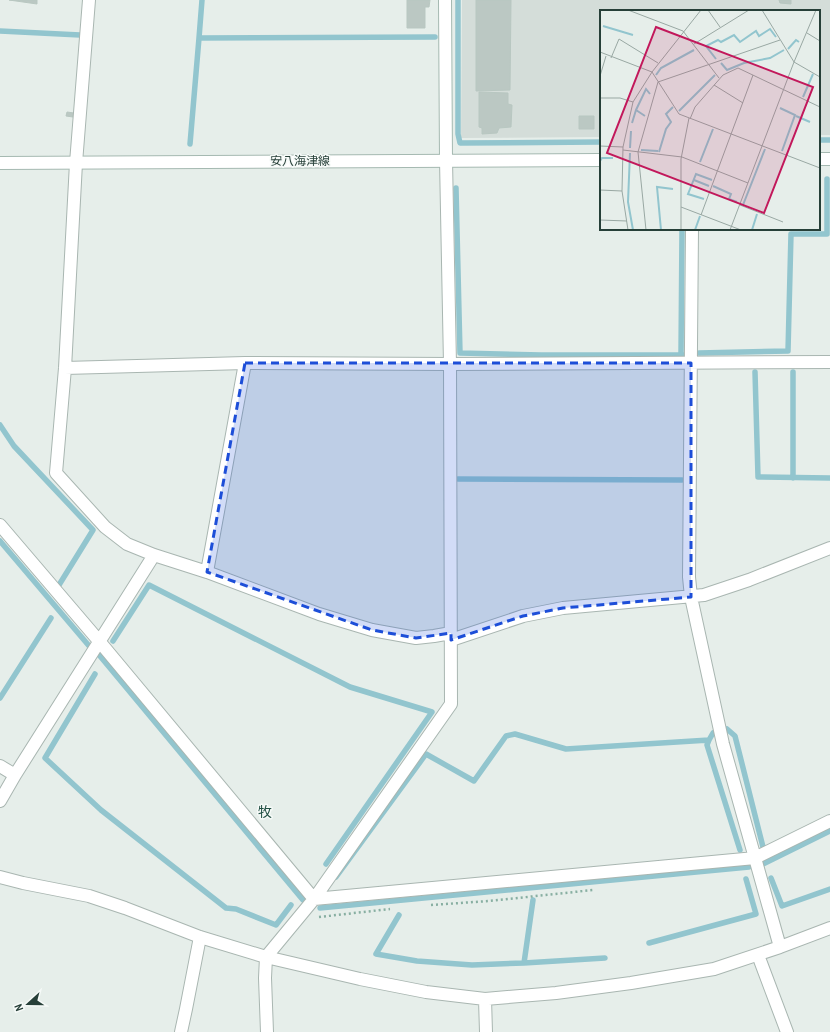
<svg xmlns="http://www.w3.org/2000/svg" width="830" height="1032" font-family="'Archivo Narrow','Noto Sans JP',sans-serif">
<rect width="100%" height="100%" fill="#e6eeea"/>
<path fill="#d4ddd9" d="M462,0H830V135H819V11H601V137L461,138Z"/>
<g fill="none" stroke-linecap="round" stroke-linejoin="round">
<path stroke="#92c5ce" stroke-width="5.5" d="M458,0V134L460,143L601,142
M0,31L80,35
M199,38L202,0
M819,140H830
M190,144L199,38L435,37
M456,188L460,353L541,355H684
M699,353L788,351L791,234H827V179
M681,355L682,229
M755,372L758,477L830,478
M793,372V478
M0,425L14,446L93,530L59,585
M458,479L682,480
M0,541L90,647
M113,641L149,585L350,687L432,712L326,864
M100,656L303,900
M95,674L45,758L101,810L226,908L236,909L276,925L291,905
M0,698L51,618
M727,729L735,736L763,847
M709,740L707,745L740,850
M763,864L830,831
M336,877L426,754L474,781L506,736L515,734L566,749L709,740L713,733
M771,878L782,906L830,889
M320,908L749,867
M399,915L376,954L417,961L472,965L524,963L533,900
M649,943L756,914L746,879
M524,963L605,958"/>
</g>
<path fill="#bbc8c3" stroke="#b8c7c1" d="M9,0H37V4Z
M407,0H430L429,7H425V28H407Z
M476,0H511L510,90L476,91Z
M779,0H791V4L780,3Z
M819,14H820V45H819Z
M479,92L508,93V104L512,105L511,127L499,128L497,133L482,134V128L479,127Z
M67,112L74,113L73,117L66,116Z
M579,116H594V129H579Z"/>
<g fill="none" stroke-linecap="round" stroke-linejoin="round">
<g stroke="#a9b6b1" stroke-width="14">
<path id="street" d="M89,0L76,163L65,368L56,473L105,527L127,544L154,555L207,572L319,614L372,630L416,638L434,636L451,633
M692,229L689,577L691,597L723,744L780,947
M65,368L245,363L450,364L830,362
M0,525L99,641L314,899L755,858L830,821
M207,572L245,363
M451,640L523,616L563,608L704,595L749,580L830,548
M0,766L15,775
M0,801L15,775L154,555
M0,877L23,883L89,896L125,908L200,937L266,957L360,979L426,992L485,999L556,993L631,983L714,969L780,947L830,928
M758,955L787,1032
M485,999L486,1032
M181,1032L186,1009L200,937
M267,1032L265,978L266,957L314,899L451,704L450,364L446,160"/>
</g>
<g stroke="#a5b9b1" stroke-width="14">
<path id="secondary" d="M445,0L446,160
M819,159H830
M0,163L601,160"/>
</g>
<path stroke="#88afa2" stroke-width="2.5" stroke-dasharray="2 3" stroke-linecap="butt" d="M431,905L489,901L593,890
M319,917L390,909"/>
<use href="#street" stroke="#fff" stroke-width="12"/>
<use href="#secondary" stroke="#fff" stroke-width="12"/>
</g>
<path fill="#1d4ed8" fill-opacity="0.2" stroke="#1d4ed8" stroke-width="3" stroke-dasharray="8 5" stroke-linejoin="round" d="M245,363H691V597L563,608L523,616L451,640V633L416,638L372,630L207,572Z"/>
<g text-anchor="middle" stroke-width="3" stroke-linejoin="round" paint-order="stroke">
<g font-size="12" fill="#263f38" stroke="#f6faf8">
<text x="300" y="165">安八海津線</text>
</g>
<g font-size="14" fill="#225044" stroke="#f6faf8">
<text x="265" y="817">牧</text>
</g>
</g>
<g transform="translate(600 10)">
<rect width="220" height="220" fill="#e6eeea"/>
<path fill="none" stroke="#92c5ce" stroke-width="2" d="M3,16L33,25M188,39L196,30L199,32M116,49L106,36L118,30L121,32L134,25L140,32L156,21L159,26L170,19L176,27M121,53L127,60L144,53L170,48L184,40M56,65L61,58L94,40M203,87L213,64M180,98L195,105L182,141M79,101L115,65M45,106L36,100L46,79L50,84M196,106L210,112M32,113L36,100M30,138L31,121M41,140L58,141M59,142L66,119L71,112L66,104L73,97M30,143L28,192L33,220M0,151L2,148H13M100,152L113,119M94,170L109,176M113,176L131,184L129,189L137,192M104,189L88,184L96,164L112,170M143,195L165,139M61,220L57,177L73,179M95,220L100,206M152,220L157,204"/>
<path fill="none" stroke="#99a8a3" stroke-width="1" d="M28,0L83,21L119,68M108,0L120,17M162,0L194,52L220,67M207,23L220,31M94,34L149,0M0,42L52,62L79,104L220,158M11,48L19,29L58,53M0,66L6,46M114,75L143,93M0,88H20L33,92M90,109L95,97L123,65L138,58L220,97M0,136L23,137M23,140L82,147L148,173M0,180L22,181M140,195L183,212M81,197L141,220M101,205L153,65M0,210L27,211M28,220L22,181L23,137L33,92L52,62L101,0M46,220L38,142L58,72L180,30M81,220V149L89,108M130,220L194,52L216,0"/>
<path fill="#c2185b" fill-opacity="0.15" stroke="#c2185b" stroke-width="2" d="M56,17L213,77L164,203L7,143Z"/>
<rect width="220" height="220" fill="none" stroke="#263f38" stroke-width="2"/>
</g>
<g transform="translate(28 1004) rotate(249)" stroke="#f6faf8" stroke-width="3" paint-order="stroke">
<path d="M0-3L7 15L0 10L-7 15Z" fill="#263f38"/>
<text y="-6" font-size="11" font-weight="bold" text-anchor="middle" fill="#263f38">N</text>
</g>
</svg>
